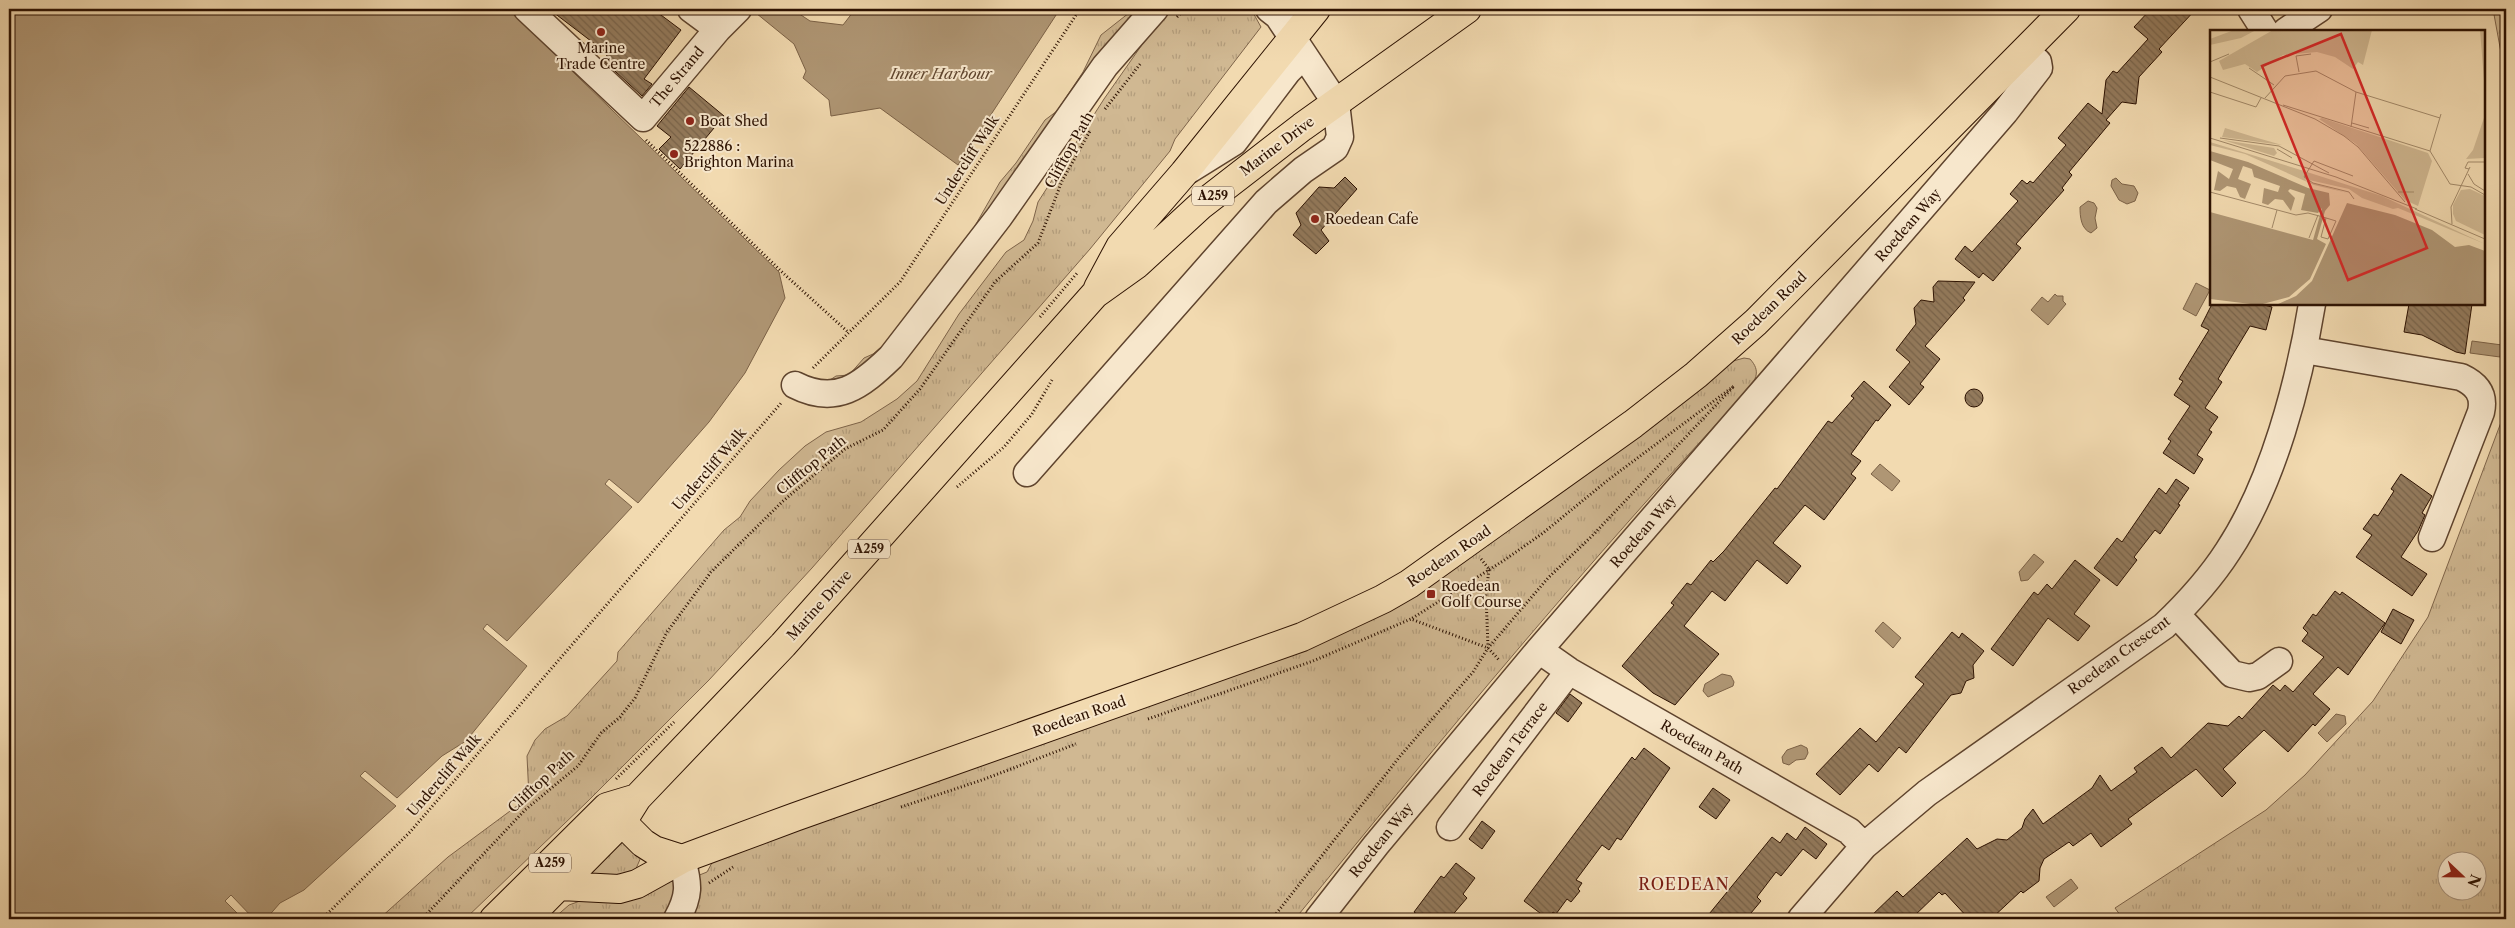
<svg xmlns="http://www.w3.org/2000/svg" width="2515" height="928" font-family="'Libre Caslon Text',serif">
<defs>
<pattern id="grass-tufts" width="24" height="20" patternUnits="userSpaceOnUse" patternTransform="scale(1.25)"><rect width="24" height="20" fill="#d0b892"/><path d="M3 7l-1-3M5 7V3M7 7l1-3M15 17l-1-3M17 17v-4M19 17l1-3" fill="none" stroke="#b39d7c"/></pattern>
<pattern id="building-back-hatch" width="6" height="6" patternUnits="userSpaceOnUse" patternTransform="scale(1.25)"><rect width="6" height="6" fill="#937a5c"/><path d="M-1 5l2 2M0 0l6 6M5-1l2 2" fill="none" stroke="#78634a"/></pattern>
</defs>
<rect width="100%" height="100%" fill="#f2dab0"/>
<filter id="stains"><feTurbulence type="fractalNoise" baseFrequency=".004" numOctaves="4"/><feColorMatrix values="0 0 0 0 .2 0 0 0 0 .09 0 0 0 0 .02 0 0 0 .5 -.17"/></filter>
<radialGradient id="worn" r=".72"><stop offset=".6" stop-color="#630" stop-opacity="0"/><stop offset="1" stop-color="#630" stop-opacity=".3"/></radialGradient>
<path fill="url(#grass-tufts)" stroke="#7e644a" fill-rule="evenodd" d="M1134,9H1147C1070,91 1012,190 944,279C923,306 904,336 879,359C867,371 839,397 821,386L836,376L849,375L864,358L873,354L893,337L939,281L953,255L968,238L1000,182L1016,163L1045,120L1057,111L1083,72L1101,35Z
M1167,9H1251L1261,27L1175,139L1170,151L1090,249L812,568L709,680L588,801L465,919H379L448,857L529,797L527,756L535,740L545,729L567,716L617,661L618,652L724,530L740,517L750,501L779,470L805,446L826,432L861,422L897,399L917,381L959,314L1006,252L1024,240L1033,221L1038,202L1104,99Z
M2493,9H2506V80Z
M1744,358L1750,359C1761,371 1756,379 1748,390C1589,560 1441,739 1295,919H553L569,905L580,901L673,880L677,884L707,872L713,861L1336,635L1726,363Z
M2506,409V919H2123L2115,908L2266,810L2305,775L2373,701L2428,617ZM2478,860V890H2448V860Z
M620,841L628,842L641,857L635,871L623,876L590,874L586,868Z"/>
<path fill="#af9674" stroke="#7b6146" d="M9,9H508L779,272L785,298L745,373L709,422L638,503L609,479L605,484L632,507L507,641L487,624L483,629L527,666L466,741L442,756L397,798L365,771L360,776L396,806L304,890L280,903L266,919H254L231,895L225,901L243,919H9Z
M751,9H792L810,21L843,25L853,12L849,9H1060L958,165L880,108L831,116L829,100L803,78L806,71L794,44Z
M2116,178L2122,184L2134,186L2138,193L2135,201L2127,204L2119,200L2111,186L2112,180Z
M2088,201L2094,203L2097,208L2095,218L2097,228L2091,233C2081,229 2080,217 2080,207Z
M2196,283L2210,290L2196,316L2183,309Z
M2055,294L2057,296H2063V301L2066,304L2048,325L2031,310L2042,297L2048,302Z
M2472,341L2502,345L2500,357L2470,353Z
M1880,464L1900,481L1892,491L1871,474Z
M2034,554L2044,562L2028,580L2021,581L2019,572Z
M1883,622L1901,638L1893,648L1875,631Z
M1722,674L1731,676L1734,682L1733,686L1708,697L1703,691L1705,684Z
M2336,714L2345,716L2346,724L2327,742L2318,733Z
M1801,745L1807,748L1808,753L1805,759L1796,760L1789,765L1783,763L1782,757L1787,750Z
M2071,879L2078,888L2054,907L2046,897Z"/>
<path fill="url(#building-back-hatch)" stroke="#2c1101" d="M549,9H653L681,30L644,79L652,84L642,96L603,60L608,54Z
M2151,9H2196L2159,49L2162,52L2139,77L2136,104L2122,102L2106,120L2110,123L2069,172L2072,175L2062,188L2064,190L2016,244L2021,248L2010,261L1993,281L1983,273L1979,278L1955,259L1965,246L1972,252L2018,201L2010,194L2022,180L2027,184L2030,181L2033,183L2066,145L2058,138L2088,103L2102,114L2106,80L2113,71L2117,73L2148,39L2134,27Z
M689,87L724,116L680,169L659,149L671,137L657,126Z
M1345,177L1357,189L1321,230L1329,241L1316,254L1293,235L1301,225L1296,213L1319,187L1334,188Z
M1938,281L1975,282L1963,298L1965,300L1925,346L1940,359L1920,384L1924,387L1909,405L1889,387L1910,362L1896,350L1916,324L1914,308L1921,300L1934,302L1933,287Z
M2212,304H2260L2272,307L2266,330L2250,326L2218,379L2222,382L2205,408L2218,417L2209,430L2212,432L2197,455L2203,459L2194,474L2163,453L2171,441L2168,439L2190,406L2174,395L2183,381L2179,379L2209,330L2201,326Z
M2409,304H2472L2465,354L2456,352L2422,335L2404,332Z
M1864,381L1891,405L1878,421L1876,420L1851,454L1861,461L1851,474L1856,478L1824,520L1805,505L1773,543L1801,566L1787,584L1757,560L1725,601L1712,591L1684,626L1719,654L1675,705L1653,693L1622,666L1674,605L1671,603L1687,583L1691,585L1711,560L1713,562L1724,551L1775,488L1777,489L1828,421L1832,423L1854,398L1851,396Z
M1965 398a9 9 0 1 1 18 0a9 9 0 1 1-18 0Z
M2401,474L2432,496L2422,513L2425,515L2418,531L2401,557L2427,574L2412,596L2356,557L2372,535L2363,529L2374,514L2378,516L2394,491L2391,489Z
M2176,479L2189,488L2178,504L2180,505L2160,534L2155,530L2134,557L2137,560L2117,586L2094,568L2117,538L2122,542L2159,488L2166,494Z
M2075,560L2100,580L2074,614L2090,626L2078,641L2048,618L2013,666L1991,649L2034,592L2038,595L2047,584L2052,589Z
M2335,591L2340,595L2342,592L2385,623L2348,675L2338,667L2313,694L2330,709L2315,726L2313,724L2288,752L2264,730L2223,769L2236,783L2222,797L2196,769L2128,819L2132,824L2101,847L2091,833L2073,846L2069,842L2044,859L2040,868L2039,881L2023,893L2021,891L1991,919H1969L1945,893L1942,895L1939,892L1911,919H1868L1897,891L1903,897L1967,838L1977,849L1997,839L2007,840L2022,828L2025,819L2033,809L2043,824L2092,788L2100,775L2111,791L2137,772L2134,768L2162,747L2171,758L2208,723L2228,726L2239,716L2242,719L2273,685L2280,691L2285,685L2293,692L2324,657L2302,641L2308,633L2303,628L2313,614L2316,616Z
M2393,609L2414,620L2401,644L2381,632Z
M1952,632L1959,638L1962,633L1984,651L1973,665L1974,678L1966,681L1961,693L1951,695L1906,753L1899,747L1878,772L1869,764L1840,795L1816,774L1860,728L1876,742L1924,684L1915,677Z
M1570,694L1582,703L1568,722L1556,713Z
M1644,748L1670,768L1621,840L1617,838L1609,850L1602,845L1576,880L1582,883L1578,889L1580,891L1571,902L1567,899L1556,914L1553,912L1548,919L1524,901L1632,757L1635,760Z
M1713,788L1730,800L1716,819L1699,807Z
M1482,821L1495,831L1482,849L1469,839Z
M1805,827L1827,844L1816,859L1803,849L1781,876L1776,872L1757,897L1761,901L1746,919H1705L1772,837L1780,843L1787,833L1796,840Z
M1456,863L1475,878L1463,894L1467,898L1449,919H1423L1414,912L1441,876L1444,878Z"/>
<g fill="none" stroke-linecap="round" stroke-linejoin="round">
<g stroke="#5e432d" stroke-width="29">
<path id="minor" d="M527,9L643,118L718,29L738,9
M691,9L718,29
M2251,9L2265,31
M2286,31L2319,9
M1189,170L1234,142L1288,71L1304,55
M2304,350L2461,377C2476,384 2485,394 2481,412L2432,538
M795,385C836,406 861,386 891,357L999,217L1105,66L1155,9
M1027,473L1266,202L1303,170L1335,148L1340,137L1336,103L1278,16L1269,9
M2176,614L2232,674L2249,678L2258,676L2279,661
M1539,650L1569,671L1849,831L1864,846
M1450,827L1569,671
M677,919C690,895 689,885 682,859
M1318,919L1376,845L1539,650L2005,112L2039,68L2038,62L2026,52
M1801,919L1864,846L1927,793L2164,626C2188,603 2210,579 2228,551C2273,483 2299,383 2312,304"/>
</g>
<g stroke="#2c1101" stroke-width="30">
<path id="major" d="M1098,288L1120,247L1184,173L1316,9
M609,809L643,843L654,850L682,859
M560,886L619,889L637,884L682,859L795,817L1302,637L1383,599L1409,584L1633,424L1696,375L1756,322L2066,9
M494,919L607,807L637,798
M526,919L622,822L637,798L783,645L1095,294L1137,264L1200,206L1302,127L1467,9"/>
</g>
<path stroke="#2c1101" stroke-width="3" stroke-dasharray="1 2.5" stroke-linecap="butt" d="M1177,17L1185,9
M1105,109L1141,63
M646,140L783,273L848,332
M1040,317L1078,272
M813,368L900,282L1080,9
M957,487L1004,447L1032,414L1052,380
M1481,559L1489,569L1486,595L1488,647
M1148,719L1313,661L1411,619L1488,648L1500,661
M616,779L674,722
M901,807L982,780L1076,744
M709,883L733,867
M322,919L410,832L782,402
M422,919L525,810L578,766L601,733L620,717L635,698L667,632L711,572L782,502L845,449L883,430L920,389L995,282L1038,243L1062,181L1090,131
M1272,919L1401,755L1473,672L1488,648L1548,578L1592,536L1734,386L1608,480L1543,533L1503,561L1411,619"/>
<use href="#minor" stroke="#f7e7cc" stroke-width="26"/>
<use href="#major" stroke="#f2dab0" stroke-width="28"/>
</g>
<g fill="#8f2418" stroke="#f7e7cc" stroke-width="2">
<circle cx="601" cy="32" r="5"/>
<circle cx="690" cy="121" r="5"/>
<circle cx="674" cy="154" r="5"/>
<circle cx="1315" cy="219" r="5"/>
<rect x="1426" y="589" width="10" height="10" rx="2.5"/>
</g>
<g text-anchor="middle" stroke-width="4" stroke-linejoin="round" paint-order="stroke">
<g fill="#f7e7cc" stroke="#69513e" stroke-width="1">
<rect x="1192" y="186.5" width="42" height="19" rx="4"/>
<rect x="848" y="539.5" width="42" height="19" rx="4"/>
<rect x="529" y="853.5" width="42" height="19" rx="4"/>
</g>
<g font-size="12" font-weight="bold" fill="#2c1101">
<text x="1213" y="200">A259</text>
<text x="869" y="553">A259</text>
<text x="550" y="867">A259</text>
</g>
<g font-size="14" fill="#2c1101" stroke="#f7e7cc" text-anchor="start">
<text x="601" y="53" text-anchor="middle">Marine<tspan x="601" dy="16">Trade Centre</tspan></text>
<text x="700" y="126">Boat Shed</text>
<text x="684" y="151">522886 :<tspan x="684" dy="16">Brighton Marina</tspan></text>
<text x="1325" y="224">Roedean Cafe</text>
<text x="1441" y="591">Roedean<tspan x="1441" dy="16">Golf Course</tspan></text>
</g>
<g font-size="14" fill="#2c1101" stroke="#f7e7cc">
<text transform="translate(677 77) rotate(-50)" y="5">The Strand</text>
<text transform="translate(1277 146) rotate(-37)" y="5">Marine Drive</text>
<text transform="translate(1069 150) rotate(-61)" y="5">Clifftop Path</text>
<text transform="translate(967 160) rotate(-57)" y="5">Undercliff Walk</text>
<text transform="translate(1908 225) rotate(-49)" y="5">Roedean Way</text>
<text transform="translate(1769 308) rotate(-44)" y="5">Roedean Road</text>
<text transform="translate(811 465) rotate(-39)" y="5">Clifftop Path</text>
<text transform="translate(709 469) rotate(-49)" y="5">Undercliff Walk</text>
<text transform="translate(1643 531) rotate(-49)" y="5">Roedean Way</text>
<text transform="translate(1449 556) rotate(-34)" y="5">Roedean Road</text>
<text transform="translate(819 605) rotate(-48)" y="5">Marine Drive</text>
<text transform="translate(2119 655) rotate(-36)" y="5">Roedean Crescent</text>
<text transform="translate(1079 716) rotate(-19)" y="5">Roedean Road</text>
<text transform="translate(1702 747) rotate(30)" y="5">Roedean Path</text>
<text transform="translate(1510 749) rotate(-53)" y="5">Roedean Terrace</text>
<text transform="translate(444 775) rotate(-49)" y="5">Undercliff Walk</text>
<text transform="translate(541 781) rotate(-43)" y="5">Clifftop Path</text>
<text transform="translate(1381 840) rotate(-51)" y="5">Roedean Way</text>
</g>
<g font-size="15" font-style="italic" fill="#60462f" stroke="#f7e7cc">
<text x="941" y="79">Inner Harbour</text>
</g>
<g font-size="16" letter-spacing="1" fill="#7a1f14" stroke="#f7e7cc">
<text x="1684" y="890">ROEDEAN</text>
</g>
</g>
<g transform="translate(2210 30)">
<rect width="275" height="275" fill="#f2dab0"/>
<path d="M63,0H162L153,35L148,32L143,39L125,27L107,22L73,25L47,42L35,34L13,40L9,31ZM270,0H275V63ZM275,85V128L256,129L263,120ZM112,88L218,123L222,131L208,176L195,170L146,114L109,89ZM15,98L44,107L72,115L12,107ZM13,110L64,118L67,123L64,126ZM0,112L94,141L96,151L138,163L104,155L35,124L0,115ZM97,142L172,166L275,214L188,178L183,179L152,168L139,159L99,150L95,147Z" fill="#d0b892"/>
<path d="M24,0H46L31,8L0,15V9Z" fill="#d0b892"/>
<path d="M260,159L275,166V205L246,191L243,184V175L251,160Z" fill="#d0b892"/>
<path d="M0,121L38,132L98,158L119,163L120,175L115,181L107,209L116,214L100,249L79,267L49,275L0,269V182L103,210L112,178L108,183L91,180L95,164L80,159L78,161L85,168L81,181L73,170L65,169L58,175L52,173L54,158L68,162L70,156L44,147L42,139L33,136L28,149L41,154L35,169L30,167L26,158L17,156L10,161L4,160L8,141L19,149L23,139L0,130ZM137,173L185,185L222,200L245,217L259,215L275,221V275H66L86,266L102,251Z" fill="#af9674"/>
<path fill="none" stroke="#a38a6a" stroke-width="1" d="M0,32L19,24M39,38L64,55M89,42L86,26L101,24M0,47L105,89L134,106L148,117L195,172M0,62L46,77L51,68M55,68L75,46L106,41L146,62L230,88M73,75L220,121M142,93L159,98M141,97L146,62M0,108L126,147L207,179M10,108L69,116L119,143M67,119L82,128M220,121L240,154L261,157L275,165M220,121L231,84M259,139L255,138L258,132H275M258,144L264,154L275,161M143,146L104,131L94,147L103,153L139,162L144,169M0,162L86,185L98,183L113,187L126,191L118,209L111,207L116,188M188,162H204M205,179L275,209M242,194L241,177L260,137M62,198L67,180M99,208L108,185"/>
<path fill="#d62828" fill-opacity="0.15" stroke="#d62828" stroke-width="2.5" d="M131,4L217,218L138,250L52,36Z"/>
<rect width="275" height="275" fill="none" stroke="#2c1101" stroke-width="2.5"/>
</g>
<rect width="2515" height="928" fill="none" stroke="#f2dab0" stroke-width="30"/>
<rect x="10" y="10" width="2495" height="908" fill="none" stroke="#2c1101" stroke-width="2.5"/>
<rect x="15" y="15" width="2485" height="898" fill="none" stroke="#2c1101"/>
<g transform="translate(2462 876) rotate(112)"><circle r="24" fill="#f7e7cc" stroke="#a6917b"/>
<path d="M0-4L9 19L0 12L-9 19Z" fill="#8f2418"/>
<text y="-8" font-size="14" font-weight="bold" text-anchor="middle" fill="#2c1101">N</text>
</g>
<rect width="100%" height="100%" filter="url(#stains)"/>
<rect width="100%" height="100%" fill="url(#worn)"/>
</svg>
